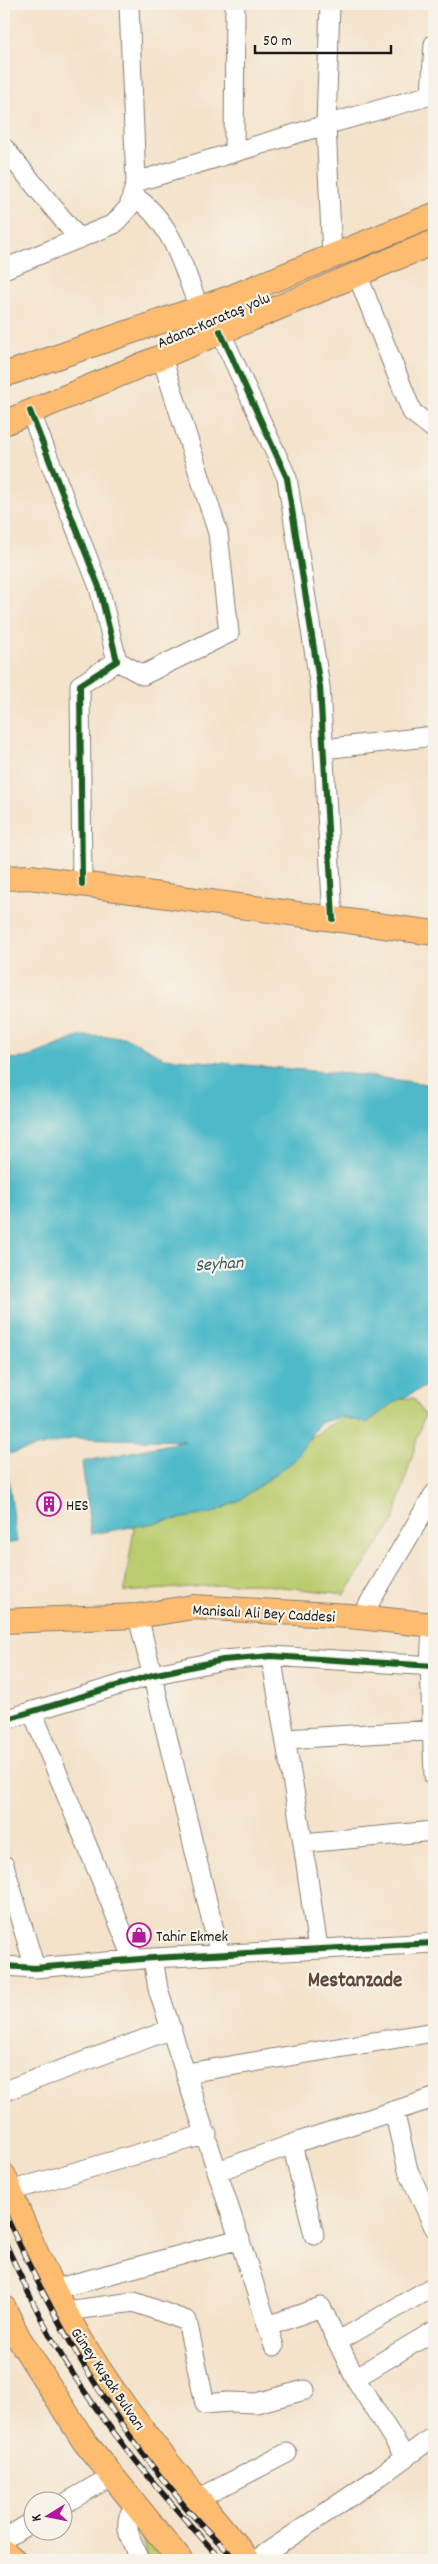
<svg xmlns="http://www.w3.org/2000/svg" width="438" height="2564" font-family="Dekko,sans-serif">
<rect width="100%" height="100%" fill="#f7f3e8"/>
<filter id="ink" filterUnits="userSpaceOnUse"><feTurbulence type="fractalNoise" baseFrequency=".02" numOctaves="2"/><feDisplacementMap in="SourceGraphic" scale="10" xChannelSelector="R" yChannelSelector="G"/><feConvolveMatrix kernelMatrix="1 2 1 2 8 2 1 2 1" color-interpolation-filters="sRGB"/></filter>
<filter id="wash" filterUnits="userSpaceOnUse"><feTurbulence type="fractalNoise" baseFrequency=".0096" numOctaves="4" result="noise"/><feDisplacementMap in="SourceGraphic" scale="20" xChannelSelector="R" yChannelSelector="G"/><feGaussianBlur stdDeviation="1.12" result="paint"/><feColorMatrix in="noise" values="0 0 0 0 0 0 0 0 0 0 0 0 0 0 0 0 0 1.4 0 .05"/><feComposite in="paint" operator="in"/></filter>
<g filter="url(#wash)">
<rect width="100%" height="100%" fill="#f4e2ca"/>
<path fill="#bbcc6f" stroke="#6c7446" d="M414,1398L424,1415L393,1522L345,1594L247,1583L124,1592L135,1522L198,1506L267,1481L302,1444L333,1423L387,1399Z
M139,2523L173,2560H147Z"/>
<path fill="#4eb9c9" stroke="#356a72" d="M81,1036L126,1037L164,1058L360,1075L434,1085V1382L393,1403L367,1423L342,1417L319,1423L295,1460L240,1500L213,1513L91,1534L82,1462L185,1441L75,1438L4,1455V1059L26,1058Z
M4,1474H8L17,1542L4,1544Z"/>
</g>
<g filter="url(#ink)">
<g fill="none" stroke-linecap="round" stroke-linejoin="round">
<g stroke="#887f73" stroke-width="21">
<path id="minor" d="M330,4L326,125L332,256
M4,148L79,239
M234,152L235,4
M136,182L308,130L431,95L434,44
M132,195C172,220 183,267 199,308
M4,269L114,224L129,207L136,182L129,4
M357,274L412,412L434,429
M220,331L287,478L320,687L333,919
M30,411L99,587L117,661L80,685L82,884
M117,661L143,675L229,633L218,533L161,355
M324,749L434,736
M138,1616L220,1955
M361,1617L434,1494
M432,1625L430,1666L434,1776
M271,1656L303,1843L318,1949
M32,1711L134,1960
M4,1720L152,1675L223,1660L271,1656L434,1666
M285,1739L434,1730
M303,1843L434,1831
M4,1865L35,1968
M153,1958L158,1989L274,2346
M4,1966L35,1968L153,1958L434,1943
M187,2073L434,2032
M4,2091L172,2029
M394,2111L408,2170L434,2227
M292,2144L314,2235
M218,2171L301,2141L434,2098
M10,2191L207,2134
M55,2289L240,2239
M66,2311L134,2302L187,2321L205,2404L228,2402L256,2403L305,2390
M268,2326L321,2307L355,2378L405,2457
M337,2342L434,2286
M355,2378L434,2331
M198,2499L287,2453
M62,2505L112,2476
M136,2506C119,2522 132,2542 140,2560
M4,2539L32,2522
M256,2560L380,2476L434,2436"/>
</g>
<g stroke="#887f73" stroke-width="26">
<path id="major" d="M4,375L229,298L434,215
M4,423L434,242
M4,878L30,877L434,933
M4,1621L138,1616L193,1607L349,1616L434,1625
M4,2176C26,2232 53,2295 85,2347C131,2423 192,2491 248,2560
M4,2308L18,2337L84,2441L180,2560
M4,2552L14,2560"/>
</g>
<use href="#minor" stroke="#fff" stroke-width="19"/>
<use href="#major" stroke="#fdbc6f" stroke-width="24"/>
<g stroke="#1c1c1c" stroke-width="5.5">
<path id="rail" d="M4,2211C50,2314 105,2412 179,2499C196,2521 217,2540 236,2560
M4,2240C23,2282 42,2324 66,2363C110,2434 165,2499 222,2560"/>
</g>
<use href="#rail" stroke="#f7f3e8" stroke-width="4" stroke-dasharray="11" stroke-linecap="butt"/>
<g stroke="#f7f3e8" stroke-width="9">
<path id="cycleway" d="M220,331L287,478L320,687L333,919
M30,411L99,587L117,661L80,685L82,884
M4,1720L152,1675L223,1660L271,1656L434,1666
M4,1966L35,1968L153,1958L434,1943"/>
</g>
<use href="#cycleway" stroke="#1b5e20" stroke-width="6"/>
</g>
</g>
<defs>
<g id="building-ring" transform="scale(1.25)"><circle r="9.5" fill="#f7f3e8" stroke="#b5179e" stroke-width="1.5"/><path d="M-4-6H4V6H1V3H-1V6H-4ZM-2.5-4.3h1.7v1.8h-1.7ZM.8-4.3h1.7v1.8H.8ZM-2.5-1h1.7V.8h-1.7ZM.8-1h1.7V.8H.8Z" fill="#b5179e"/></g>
<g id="shop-ring" transform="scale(1.25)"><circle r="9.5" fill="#f7f3e8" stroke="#b5179e" stroke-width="1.5"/><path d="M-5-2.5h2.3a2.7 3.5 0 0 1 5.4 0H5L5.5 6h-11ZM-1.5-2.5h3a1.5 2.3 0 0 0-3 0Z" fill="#b5179e"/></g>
</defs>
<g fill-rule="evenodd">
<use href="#building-ring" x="49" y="1504"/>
<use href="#shop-ring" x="139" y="1935"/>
</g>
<g text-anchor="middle" stroke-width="4.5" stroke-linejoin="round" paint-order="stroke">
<g font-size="16" fill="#1c1c1c" stroke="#f7f3e8">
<text transform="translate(213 319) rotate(-23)" y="6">Adana-Karataş yolu</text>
<text transform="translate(264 1612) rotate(3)" y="6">Manisalı Ali Bey Caddesi</text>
<text transform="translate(109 2378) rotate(56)" y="6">Güney Kuşak Bulvarı</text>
</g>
<g font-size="16" fill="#1c1c1c" stroke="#f7f3e8" text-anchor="start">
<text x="66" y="1510">HES</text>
<text x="156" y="1941">Tahir Ekmek</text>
</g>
<g font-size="18" font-style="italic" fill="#305b61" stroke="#f7f3e8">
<text transform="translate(219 1263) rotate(-4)" y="6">Seyhan</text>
</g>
<g font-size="21" font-weight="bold" fill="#5f473c" stroke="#f7f3e8">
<text x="355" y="1986">Mestanzade</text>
</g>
</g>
<rect width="438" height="2564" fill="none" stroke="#f7f3e8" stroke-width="20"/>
<g transform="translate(48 2516) rotate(260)"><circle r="24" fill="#f7f3e8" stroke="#9f9d96"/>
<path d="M0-4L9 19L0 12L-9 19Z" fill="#b5179e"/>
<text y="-8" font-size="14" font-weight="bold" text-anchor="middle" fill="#1c1c1c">K</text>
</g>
<path d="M255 45v8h136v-8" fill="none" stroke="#1c1c1c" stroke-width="2.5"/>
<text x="263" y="45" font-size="15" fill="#1c1c1c" stroke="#f7f3e8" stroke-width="4" paint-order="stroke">50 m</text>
</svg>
